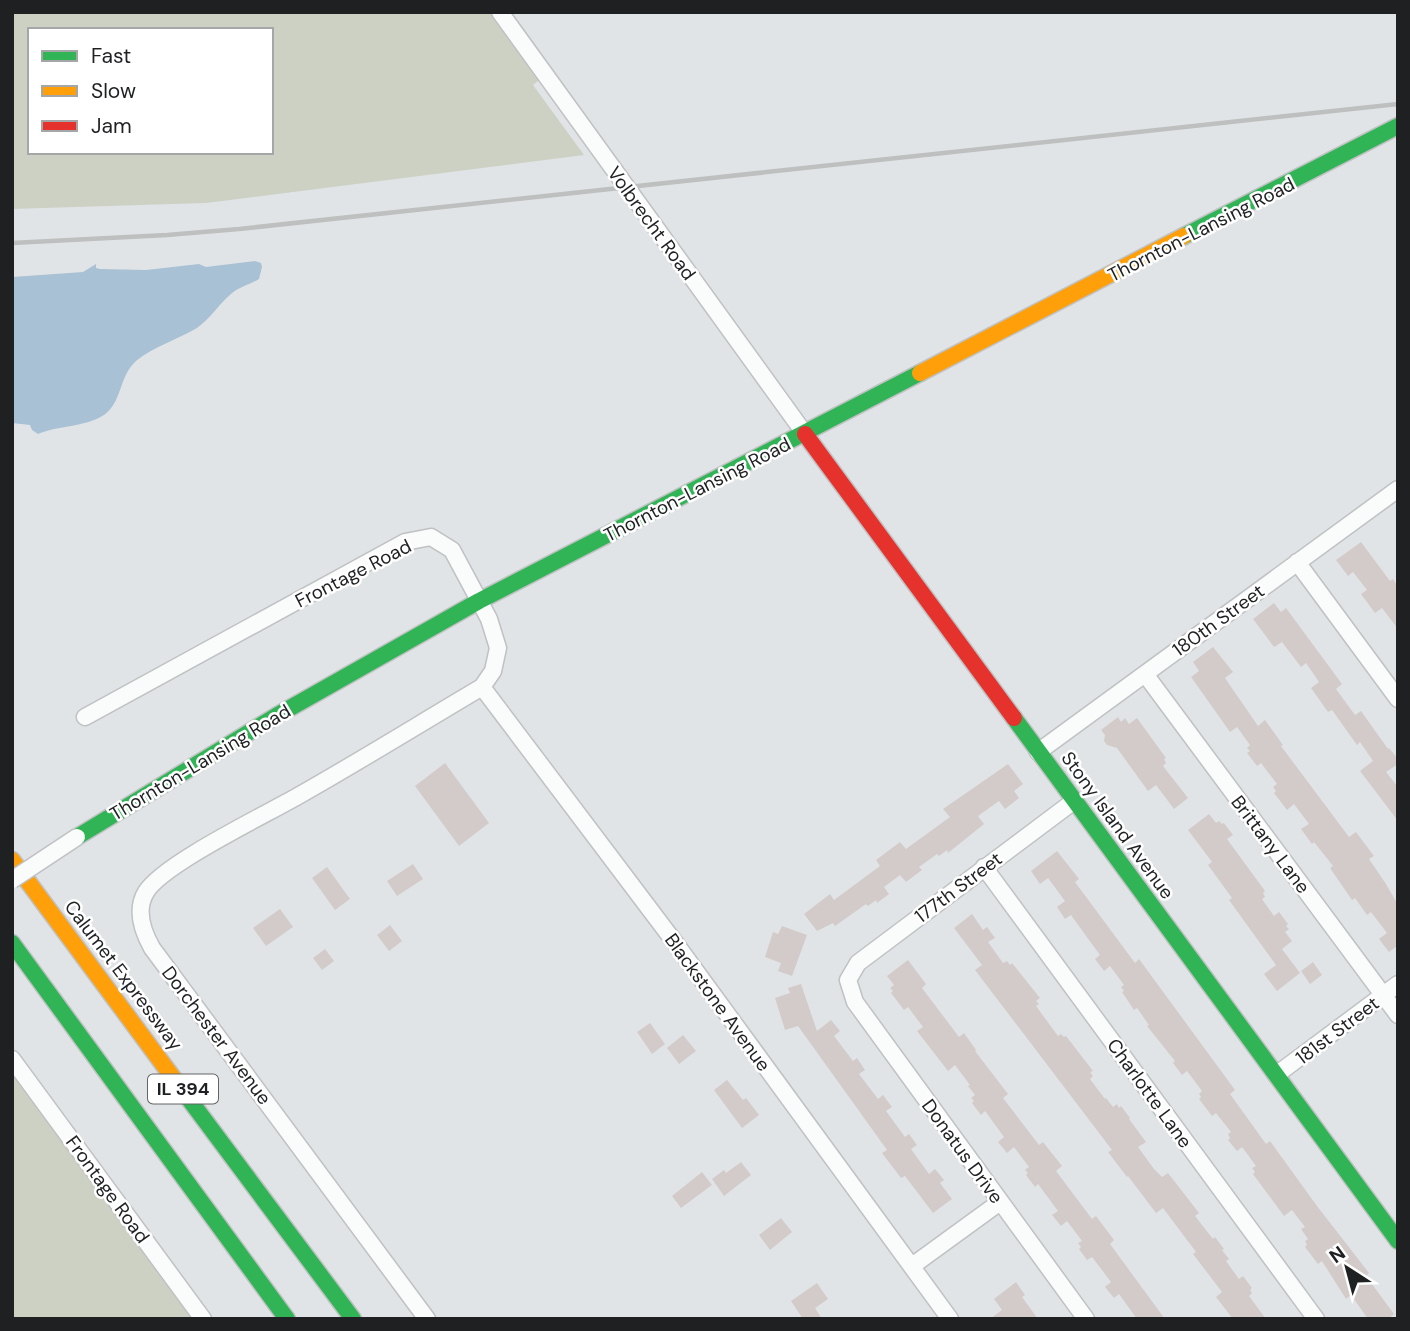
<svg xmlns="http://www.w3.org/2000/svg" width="1410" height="1331" font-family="'DM Sans',sans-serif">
<rect width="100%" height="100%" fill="#e1e4e6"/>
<path fill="#cdd1c4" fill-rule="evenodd" d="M12,12H505L549,72L533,85L584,155L206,203L12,209ZM30,30H271V152H30Z
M12,1072L193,1319H12Z"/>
<path fill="#a9c1d5" d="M255,261L261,263L262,267L259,279C249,285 240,286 231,294C219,304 210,319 197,328C177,340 154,346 136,361C119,376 122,403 104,415C83,428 59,425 38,434L32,430L30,425L12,423V277L83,272L96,264V268L100,269L146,270L199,264L206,267Z"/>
<path fill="#d2cbca" d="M1361,542L1390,581L1393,579L1398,587V629L1382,608L1375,613L1361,594L1367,590L1353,572L1348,576L1336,560Z
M1274,603L1281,612L1286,608L1342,684L1336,689L1355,715L1361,711L1388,749L1389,748L1398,759V764L1386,772L1398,787V821L1360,771L1373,761L1360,742L1357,745L1332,710L1328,712L1311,688L1319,682L1306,663L1301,667L1282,642L1274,647L1253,619Z
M1213,647L1233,672L1225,678L1258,726L1265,720L1283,745L1281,746L1349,837L1356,832L1374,856L1369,859L1386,884L1398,905V948L1397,946L1389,952L1379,939L1387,933L1371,912L1367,915L1355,898L1352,900L1330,868L1333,866L1314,842L1312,844L1301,829L1309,824L1294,804L1287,810L1274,793L1276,791L1273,787L1277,784L1261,763L1257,766L1247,753L1250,751L1247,748L1250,745L1237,727L1230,732L1191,677L1199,671L1193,662Z
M1118,717L1121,722L1125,718L1129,724L1137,718L1166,758L1164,759L1166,763L1163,766L1188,798L1174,809L1156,785L1148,791L1117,748L1107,745L1104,741L1105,735L1101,730Z
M445,763L489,823L459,846L415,786Z
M1008,764L1023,784L1014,791L1019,798L1005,809L999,801L978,816L984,824L948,853L947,850L939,856L937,854L919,867L922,870L906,882L900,875L884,887L889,894L877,903L876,900L868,906L866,904L835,926L833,923L817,931L804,914L830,894L834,900L880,866L876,860L900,842L906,849L950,817L943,809Z
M1209,814L1216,823L1219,821L1222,824L1224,823L1233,835L1227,839L1265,891L1263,893L1265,897L1262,899L1274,916L1279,912L1288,924L1286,926L1289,929L1285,932L1292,941L1282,949L1300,973L1277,991L1264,974L1276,965L1229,900L1232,898L1208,865L1212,862L1188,830Z
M1057,851L1079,879L1075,882L1135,963L1139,959L1235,1090L1230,1094L1266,1144L1270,1141L1317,1206L1369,1273L1366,1276L1394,1314L1388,1319H1368L1351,1295L1346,1299L1322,1261L1318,1264L1305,1247L1307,1245L1305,1241L1308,1239L1301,1229L1305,1227L1292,1210L1284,1216L1253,1174L1255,1172L1252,1168L1256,1166L1242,1147L1237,1151L1228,1140L1230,1138L1228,1134L1231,1132L1216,1113L1212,1116L1199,1099L1201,1097L1199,1094L1202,1091L1187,1071L1182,1075L1173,1063L1175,1061L1147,1026L1149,1025L1137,1008L1134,1010L1122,992L1124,991L1121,987L1124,985L1110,966L1104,971L1095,959L1100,955L1089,940L1071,915L1065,919L1057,907L1065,901L1048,878L1040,884L1031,871Z
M413,864L423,879L397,896L387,881Z
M327,867L350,899L335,910L312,878Z
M280,909L293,927L266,946L253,928Z
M972,914L983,930L987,927L995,938L988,942L1003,963L1007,961L1010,965L1012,963L1040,998L1036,1001L1039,1004L1036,1006L1058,1036L1061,1034L1064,1037L1066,1036L1093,1071L1090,1072L1093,1076L1090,1079L1105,1099L1106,1098L1113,1107L1117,1104L1119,1108L1121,1106L1130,1118L1129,1119L1146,1142L1138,1147L1154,1169L1162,1177L1168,1173L1199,1213L1195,1216L1213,1239L1215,1237L1224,1249L1222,1250L1229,1259L1226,1261L1239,1279L1243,1276L1252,1288L1250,1290L1252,1293L1249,1296L1266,1319H1233L1216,1297L1222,1292L1193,1254L1196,1252L1163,1208L1156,1213L1128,1176L1127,1177L1108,1152L1112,1150L975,970L982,965L954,928Z
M390,925L402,941L389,951L377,935Z
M782,926L807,935L792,976L778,971L781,963L765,957L773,932L778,934Z
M325,949L334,961L322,970L313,958Z
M908,960L926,984L922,988L959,1037L964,1033L976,1050L975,1051L1008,1094L1003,1098L1039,1145L1043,1142L1062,1166L1056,1171L1092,1219L1096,1216L1114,1240L1110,1244L1165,1319H1137L1119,1294L1114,1298L1105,1287L1111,1282L1092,1257L1087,1260L1079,1249L1081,1247L1078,1243L1082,1241L1067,1221L1061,1226L1052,1215L1058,1211L1038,1184L1035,1187L1026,1175L1028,1173L1025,1170L1029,1167L1014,1147L1007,1153L998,1142L1004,1137L985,1111L981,1115L972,1103L974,1101L971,1098L975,1095L968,1086L970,1085L955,1065L948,1071L917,1031L923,1027L908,1007L904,1010L891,993L893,991L890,988L894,985L887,976Z
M1313,962L1322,975L1310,984L1301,971Z
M801,984L817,1031L831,1020L840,1031L834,1036L853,1061L857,1058L865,1070L859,1074L878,1099L883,1095L892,1107L886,1111L905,1137L909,1134L917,1145L911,1149L929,1174L935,1169L944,1180L940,1183L952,1199L933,1213L905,1176L901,1178L882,1153L887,1150L798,1026L785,1030L775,998L790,993L788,988Z
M650,1023L665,1044L652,1054L637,1032Z
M683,1035L696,1051L679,1064L667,1048Z
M727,1080L743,1100L746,1098L759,1115L742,1128L714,1090Z
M741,1162L751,1175L724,1196L712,1179L724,1170L726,1173Z
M702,1172L712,1185L681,1208L672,1196Z
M781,1218L792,1232L770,1250L759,1235Z
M1016,1282L1025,1295L1022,1297L1038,1319H990L1002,1310L994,1299Z
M817,1283L828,1299L815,1308L822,1319H803L791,1301Z"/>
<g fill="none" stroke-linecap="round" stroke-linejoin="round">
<g stroke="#bfc1c3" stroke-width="19">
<path id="street" d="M500,12L805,434
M1297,562L1398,699
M1145,674L1398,1015
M482,687L676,944L950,1319
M85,717L405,542L431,537L452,550L489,619L498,648L493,671L482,687C421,723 360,761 298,796C265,815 163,864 146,892C135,910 143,932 152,948L427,1319
M1038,752L1398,489
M1074,801L858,963L848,980L855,1002L1086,1319
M984,867L1316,1319
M12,1059L203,1319
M1276,1075L1398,984
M912,1266L1000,1202"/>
</g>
<g stroke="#bfc1c3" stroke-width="19">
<path id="fast" d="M1184,236L1398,126
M1014,718L1398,1241
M77,837L276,716L479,601L920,373
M12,943L287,1319
M174,1079L353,1319"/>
</g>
<g stroke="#bfc1c3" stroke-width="19">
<path id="slow" d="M920,373L1184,236
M12,860L174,1079"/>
</g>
<g stroke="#bfc1c3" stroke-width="19">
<path id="jam" d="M805,434L1014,718"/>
</g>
<use href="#street" stroke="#fafbfb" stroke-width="16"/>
<use href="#fast" stroke="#30b455" stroke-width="16"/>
<use href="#slow" stroke="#ff9f0a" stroke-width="16"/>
<use href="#jam" stroke="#e5322d" stroke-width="16"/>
<path stroke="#bebfbf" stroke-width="4.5" d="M12,243L167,235L239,229L1398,104"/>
<g stroke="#bfc1c3" stroke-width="19" stroke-linecap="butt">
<path id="street-bridge" d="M12,880L77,837"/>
</g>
<use href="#street-bridge" stroke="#fafbfb" stroke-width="16"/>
</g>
<g text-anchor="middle" stroke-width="5" stroke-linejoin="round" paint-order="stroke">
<rect fill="#fff" stroke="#626364" stroke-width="2" x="148" y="1074.5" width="70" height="29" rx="5"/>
<g font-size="18" font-weight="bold" fill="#1e2022">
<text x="183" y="1095">IL 394</text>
</g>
<g font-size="19" fill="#1e2022" stroke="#fff">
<text transform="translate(652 223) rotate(54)" y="7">Volbrecht Road</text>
<text transform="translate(1201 229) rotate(-27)" y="7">Thornton-Lansing Road</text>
<text transform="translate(697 489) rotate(-27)" y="7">Thornton-Lansing Road</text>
<text transform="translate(353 573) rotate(-27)" y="7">Frontage Road</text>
<text transform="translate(1218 620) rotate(-36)" y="7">180th Street</text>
<text transform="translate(200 762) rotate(-31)" y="7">Thornton-Lansing Road</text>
<text transform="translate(1118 825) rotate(54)" y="7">Stony Island Avenue</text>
<text transform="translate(1271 844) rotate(53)" y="7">Brittany Lane</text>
<text transform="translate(958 887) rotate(-37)" y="7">177th Street</text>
<text transform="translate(124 975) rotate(53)" y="7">Calumet Expressway</text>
<text transform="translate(718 1002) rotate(54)" y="7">Blackstone Avenue</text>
<text transform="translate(1337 1030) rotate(-37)" y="7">181st Street</text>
<text transform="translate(217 1035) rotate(53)" y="7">Dorchester Avenue</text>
<text transform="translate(1150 1093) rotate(54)" y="7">Charlotte Lane</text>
<text transform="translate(963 1151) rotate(54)" y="7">Donatus Drive</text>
<text transform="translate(108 1189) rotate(54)" y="7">Frontage Road</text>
</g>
</g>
<rect width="1410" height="1331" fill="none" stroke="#1e2022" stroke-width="28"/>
<rect x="28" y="28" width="245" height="126" fill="#ffffff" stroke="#a5a6a7" stroke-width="2"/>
<rect x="42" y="51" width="35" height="10" fill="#30b455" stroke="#a5a6a7" stroke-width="2"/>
<text x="91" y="63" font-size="21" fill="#1e2022">Fast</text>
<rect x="42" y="86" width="35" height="10" fill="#ff9f0a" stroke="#a5a6a7" stroke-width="2"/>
<text x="91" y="98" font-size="21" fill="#1e2022">Slow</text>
<rect x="42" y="121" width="35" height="10" fill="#e5322d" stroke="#a5a6a7" stroke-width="2"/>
<text x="91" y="133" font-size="21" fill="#1e2022">Jam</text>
<g transform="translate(1347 1268) rotate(324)" stroke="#ffffff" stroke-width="5" paint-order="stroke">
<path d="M0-5L12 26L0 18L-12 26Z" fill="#1e2022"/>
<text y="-10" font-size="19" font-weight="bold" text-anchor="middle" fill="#1e2022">N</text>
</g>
</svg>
